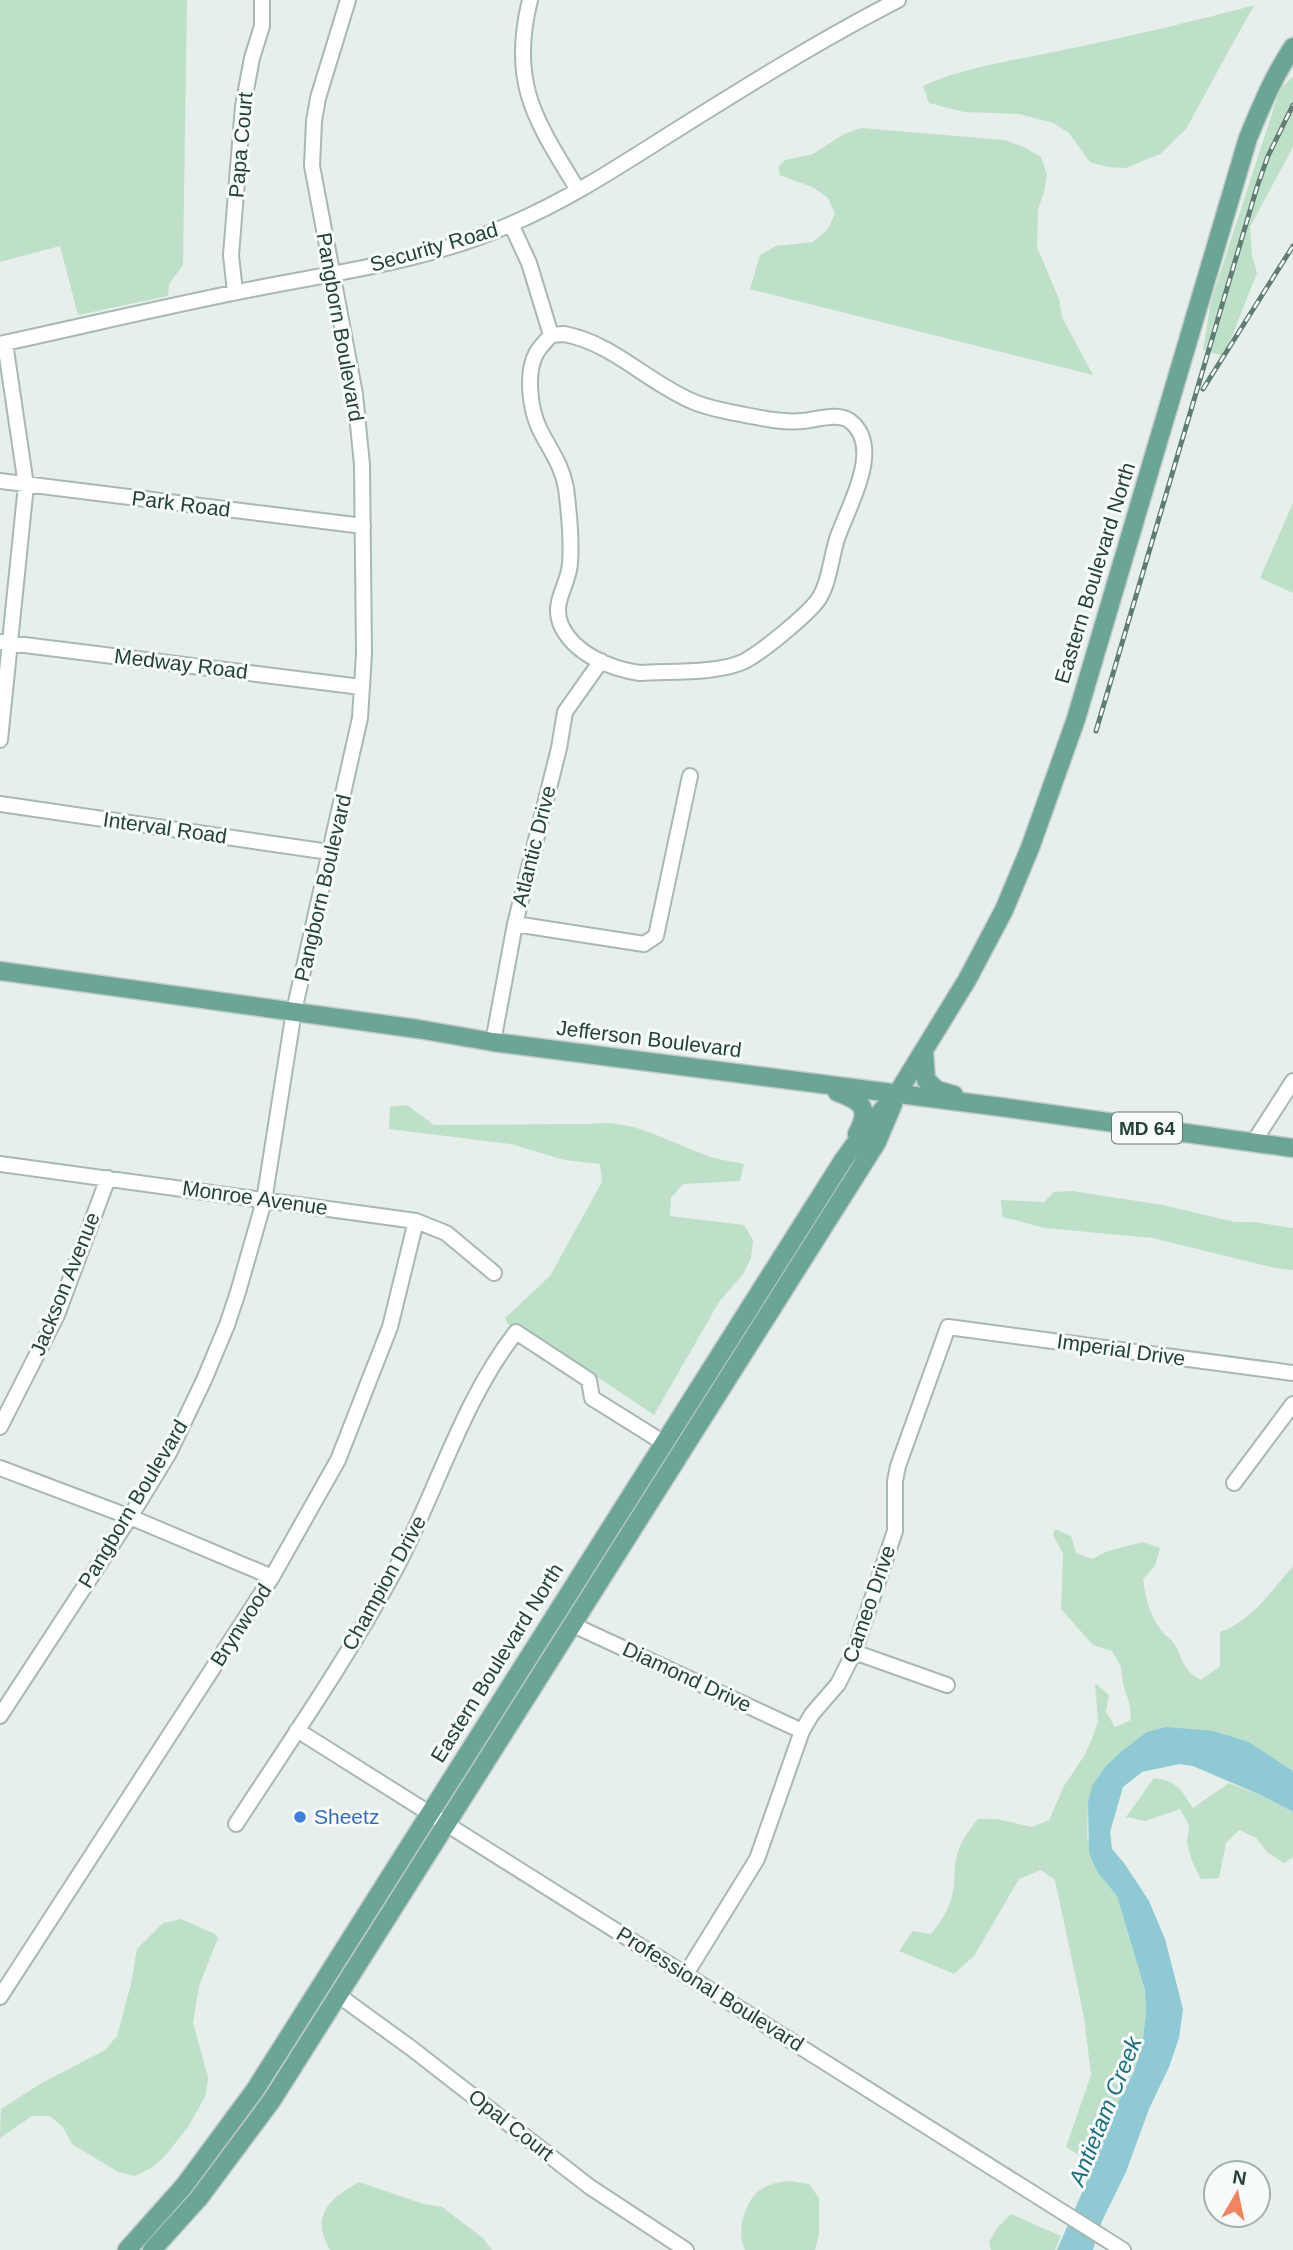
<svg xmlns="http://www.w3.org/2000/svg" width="1293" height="2250" font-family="Helvetica,sans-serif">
<rect width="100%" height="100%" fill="#e6efeb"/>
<path fill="#bfe0c8" d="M0,0H187L183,265L169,284L168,296L78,315L60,246L0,262Z
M1255,5L1249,14L1186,129L1160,154L1126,168L1107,167L1090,162L1069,133L1053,123L1019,114L964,112L929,103L923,86C966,66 1017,60 1063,50C1127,37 1191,22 1255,5Z
M1293,77V147L1250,227L1252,255L1257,273L1224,356L1203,350L1211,301L1280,89Z
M861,128L1004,140L1024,147L1041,157L1047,174L1044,192L1038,209L1037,247L1059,299L1062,317L1093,375L750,289L760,255L776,246L813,242L827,230L835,214L828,198L814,188L780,175L778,167L785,160L813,154L844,134Z
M1293,503V593L1260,578Z
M407,1105L434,1125L590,1124C632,1118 668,1142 706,1155C718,1160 731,1161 744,1164L740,1181L683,1184L671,1198L670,1216L744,1225L753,1240L751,1258L743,1274L719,1302L654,1415L572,1360L508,1324L505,1318L550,1276L602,1182L600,1164L564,1160L511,1144L389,1129L390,1107Z
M1072,1191L1163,1205L1235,1222H1253L1293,1228V1270L1275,1268L1152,1238L1045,1228L1002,1217L1001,1200L1044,1202L1054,1192Z
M1055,1529L1071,1536L1076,1553L1092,1559L1108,1551L1143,1542L1160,1548L1155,1566L1143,1579C1145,1596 1150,1616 1161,1630C1164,1635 1169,1637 1173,1642C1183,1656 1181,1670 1201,1680L1220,1666V1632C1252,1621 1271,1591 1293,1566V1771L1249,1742L1214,1731L1092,1787L1088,1802L1087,1837L1098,1873L1117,1896L1145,1990L1146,2013L1143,2038L1134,2072L1113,2112L1094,2165L1066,2147L1091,2075L1084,2017L1055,1880L1041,1870L1019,1879L974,1956L954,1974L899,1951L913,1931L931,1934C943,1920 952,1904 954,1885C955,1873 954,1863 958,1852C962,1839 970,1829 978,1819H997L1032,1827L1049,1820L1064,1786L1084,1756L1092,1739L1098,1721L1095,1683L1109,1695L1106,1712L1115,1727L1131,1720L1129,1702L1123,1684L1121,1667L1112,1651L1093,1645L1061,1609L1063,1554L1053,1535Z
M1154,1778C1178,1782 1180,1788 1193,1808L1229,1783L1263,1796L1293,1812V1857L1284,1863L1268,1853L1256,1838L1239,1830L1226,1843L1219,1878L1201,1879L1192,1861L1187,1843L1189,1825L1180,1809L1145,1821L1126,1817Z
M181,1919L215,1934L218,1938L199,1986L193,2023L208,2077L206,2095L188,2127L165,2156L151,2168L135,2176L118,2172L72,2144L63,2127L50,2116H32L0,2138L1,2109L40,2084L105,2050L117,2036L131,1984L137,1949L163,1923Z
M791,2181L809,2184L819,2198V2234L815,2250H745C736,2234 744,2201 760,2190C770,2183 779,2182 791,2181Z
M359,2182L424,2204L442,2207L483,2238L492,2250H330C310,2215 329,2199 359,2182Z
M1011,2214L1061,2236L1055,2250H991L989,2242L998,2227Z"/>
<path fill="#8ec9d4" d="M1166,1727L1214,1731L1249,1742L1293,1771V1812L1263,1796L1193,1766L1179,1764L1142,1772L1123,1787L1110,1832L1112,1849L1124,1863L1149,1901L1165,1939L1183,2009L1179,2038L1169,2067L1149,2109L1126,2172L1102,2221L1093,2250H1057L1094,2165L1113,2112L1134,2072L1143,2038L1146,2013L1145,1990L1117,1896L1098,1873L1089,1853L1088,1802L1092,1786L1106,1766L1122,1751L1147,1732Z"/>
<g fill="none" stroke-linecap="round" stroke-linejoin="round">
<g stroke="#a8b8b2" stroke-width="18">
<path id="minor" d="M530,0C509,84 536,121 578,190
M511,224L529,263L551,335
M235,292L231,255L243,106L252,58L262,26V0
M564,334C613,343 648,383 694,402C708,408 725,411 740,414C760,418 783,423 803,421C816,420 838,412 850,421C885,448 846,510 837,539C831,558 829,584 818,600C806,616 763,651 745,661C718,674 670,671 640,673C611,669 574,654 561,625C551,602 569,585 570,563C572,539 569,512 566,488C562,465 550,450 540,430C530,410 525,372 537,352C541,346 546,341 551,335Z
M0,344C79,327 158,308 238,292C329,273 423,263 509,225C566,201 618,167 670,134C745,87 820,40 898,0
M0,481L363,526
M0,642L361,687
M0,740L26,485L5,343
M0,804L329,852
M515,924L644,944L656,936L690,776
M493,1042L515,924L559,748L565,712L601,661
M1253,1143L1293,1081
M0,1164L416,1221L446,1233L494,1273
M0,1427L57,1315L108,1178
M0,1468L130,1517L272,1577
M1234,1483L1293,1404
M571,1624L802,1731
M854,1652L947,1685
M0,1716L130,1517L169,1453L204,1380L227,1325L238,1292L264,1201L294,1011L360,718L364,654L362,465L355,394L312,166L314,121L318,98L348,0
M297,1730L1123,2250
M236,1824C290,1741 347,1659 394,1572C436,1494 461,1403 516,1332L589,1380L592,1398L664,1443
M686,1974L757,1859L802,1731L812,1714L838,1684L854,1652L895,1531V1481L898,1466L948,1327L1293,1373
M338,1995L411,2048L590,2187L686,2250
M0,1997L272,1577L338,1460L390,1327L416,1221"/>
</g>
<g stroke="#c2cac8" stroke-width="21">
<path id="major" d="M0,971L418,1029L493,1042L1001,1107L1293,1148
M924,1052L926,1080L937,1090L954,1095
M837,1092C862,1101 871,1108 857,1134
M127,2250L184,2186L255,2090L842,1162L868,1126L897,1094L967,980L1004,910L1030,848L1076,719L1248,138C1261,107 1274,75 1293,47
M152,2250L199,2198L272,2100L877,1142L893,1104"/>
</g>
<use href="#minor" stroke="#fff" stroke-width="14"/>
<use href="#major" stroke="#6aa596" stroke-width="18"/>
<g stroke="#5f7d75" stroke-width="5">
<path id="rail" d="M1203,389L1293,246
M1096,731L1257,187L1268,156L1293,105"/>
</g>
<use href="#rail" stroke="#f7fbf9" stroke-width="2.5" stroke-dasharray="8" stroke-linecap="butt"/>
</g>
<circle fill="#3f7fe0" stroke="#f7fbf9" stroke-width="2.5" cx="300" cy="1817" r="7"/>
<g text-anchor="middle" stroke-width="6" stroke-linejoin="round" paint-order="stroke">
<rect fill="#f7fbf9" stroke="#637a73" stroke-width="2" x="1112" y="1112.5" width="70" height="31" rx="5"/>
<g font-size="19" font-weight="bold" fill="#24423a">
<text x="1147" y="1135">MD 64</text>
</g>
<g font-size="21" fill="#24423a" stroke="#f7fbf9">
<text transform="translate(241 145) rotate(-85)" y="7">Papa Court</text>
<text transform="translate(434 247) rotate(-16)" y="7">Security Road</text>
<text transform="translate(340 327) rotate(80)" y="7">Pangborn Boulevard</text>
<text transform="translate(181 504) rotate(7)" y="7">Park Road</text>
<text transform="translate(1095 573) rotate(-73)" y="7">Eastern Boulevard North</text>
<text transform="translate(181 664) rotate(7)" y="7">Medway Road</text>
<text transform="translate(165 828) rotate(8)" y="7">Interval Road</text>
<text transform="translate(534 846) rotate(-76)" y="7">Atlantic Drive</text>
<text transform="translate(323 888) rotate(-77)" y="7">Pangborn Boulevard</text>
<text transform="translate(649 1039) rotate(7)" y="7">Jefferson Boulevard</text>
<text transform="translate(255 1198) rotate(8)" y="7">Monroe Avenue</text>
<text transform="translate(65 1284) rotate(-68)" y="7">Jackson Avenue</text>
<text transform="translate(1121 1350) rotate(8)" y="7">Imperial Drive</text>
<text transform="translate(133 1504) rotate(-59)" y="7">Pangborn Boulevard</text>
<text transform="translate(384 1583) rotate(-61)" y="7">Champion Drive</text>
<text transform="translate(869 1604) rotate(-71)" y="7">Cameo Drive</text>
<text transform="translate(241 1625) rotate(-57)" y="7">Brynwood</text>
<text transform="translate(497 1663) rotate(-58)" y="7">Eastern Boulevard North</text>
<text transform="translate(687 1677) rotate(25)" y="7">Diamond Drive</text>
<text transform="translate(710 1989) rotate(32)" y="7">Professional Boulevard</text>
<text transform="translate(511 2125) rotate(38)" y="7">Opal Court</text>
</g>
<g font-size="21" fill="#366cbe" stroke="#f7fbf9" text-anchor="start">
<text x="314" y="1824">Sheetz</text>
</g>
<g font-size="23" font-style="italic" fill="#1c6f80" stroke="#f7fbf9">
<text transform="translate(1105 2111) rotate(-68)" y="8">Antietam Creek</text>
</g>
</g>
<g transform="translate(1237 2194) rotate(9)"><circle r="33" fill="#f7fbf9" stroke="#a3b1ad" stroke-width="2"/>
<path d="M0-5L12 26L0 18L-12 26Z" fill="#f4845f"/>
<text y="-10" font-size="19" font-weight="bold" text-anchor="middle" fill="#24423a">N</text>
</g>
</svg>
